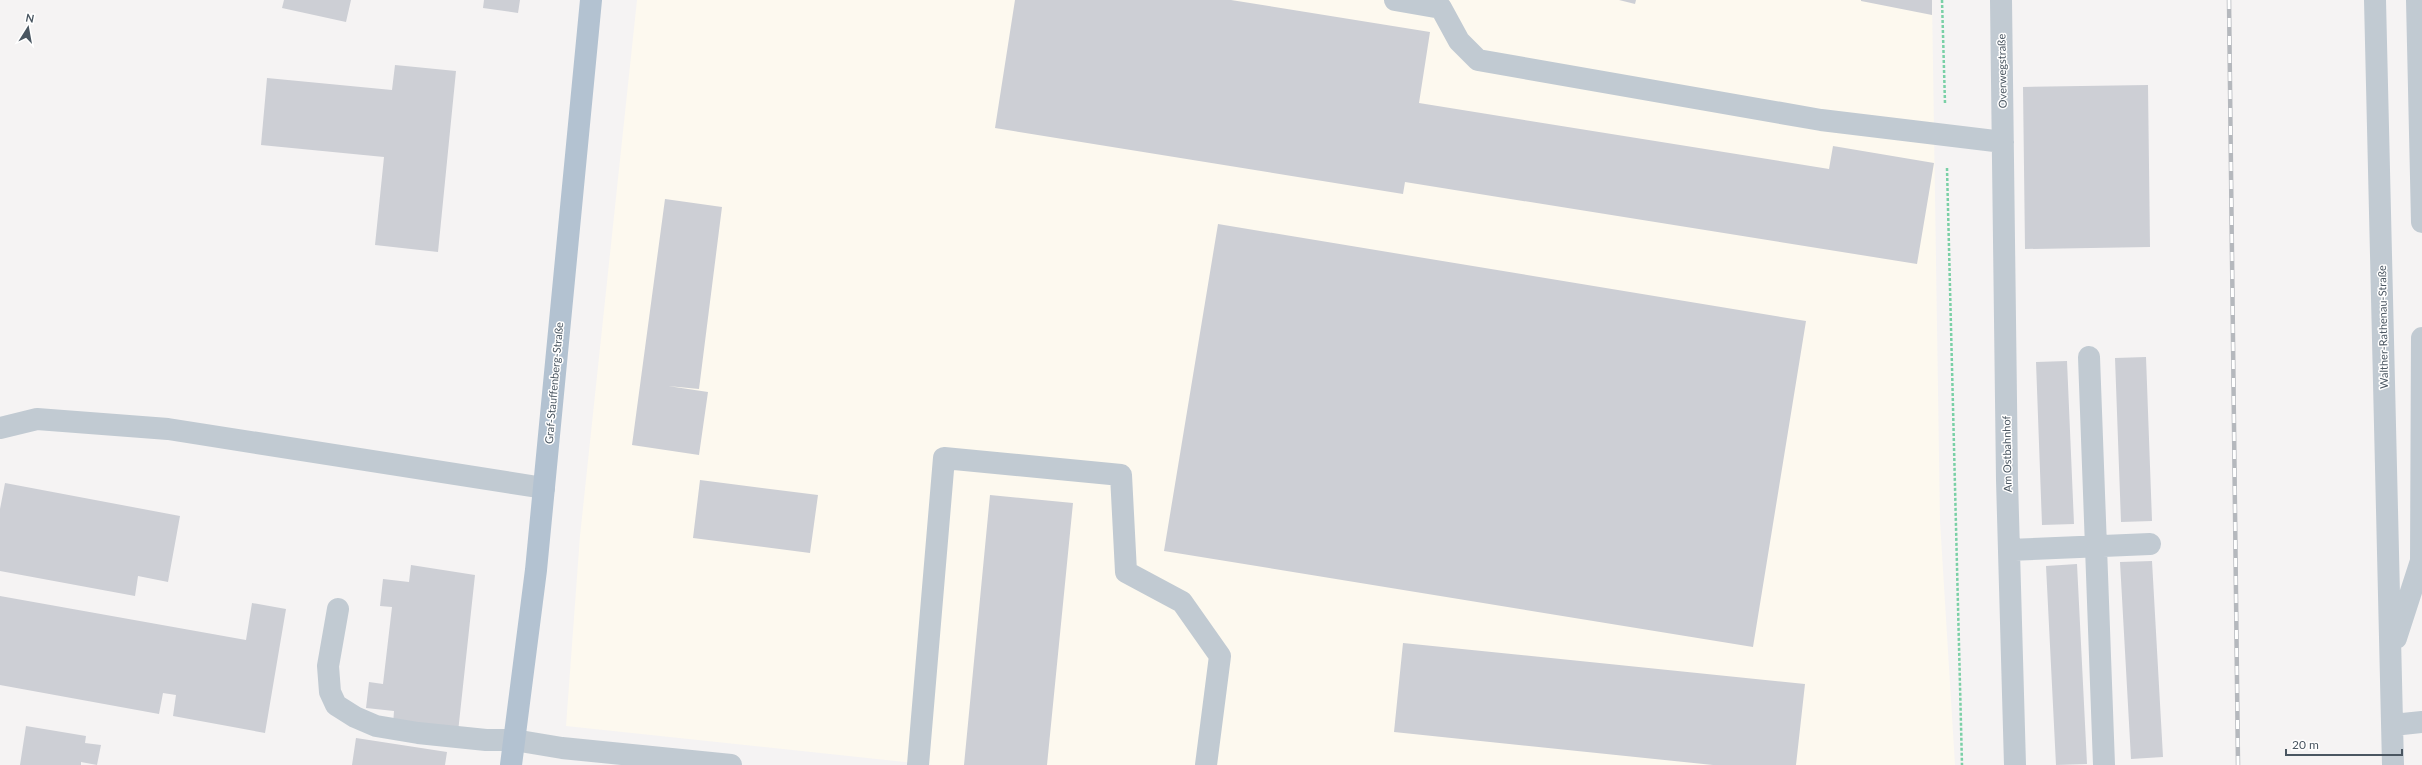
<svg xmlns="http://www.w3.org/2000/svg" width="2422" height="765" font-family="Lato,sans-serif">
<rect width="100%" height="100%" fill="#f5f3f3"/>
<path fill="#fdf9ef" d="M637,0H1932L1940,521L1955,765H933L566,726L580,536Z"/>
<path fill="#cdcfd5" d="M284,0H351L346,22L282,8Z
M484,0H520L518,13L483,8Z
M1015,0H1231L1430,32L1419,103L1829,169L1833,146L1934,163L1917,264L1405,182L1403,194L995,128Z
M1619,0H1636L1635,4Z
M1932,0V15L1861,1V0Z
M395,65L456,71L438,252L375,245L384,157L261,145L267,78L392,90Z
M2148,85L2150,247L2025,249L2023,87Z
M665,199L722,207L699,389L668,386L708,392L699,455L632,445Z
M1218,224L1806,321L1753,647L1164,551Z
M2146,357L2152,521L2121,522L2115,358Z
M2067,361L2074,524L2042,525L2036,362Z
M700,480L818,495L810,553L693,538Z
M5,483L180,516L168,582L138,576L135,596L0,571V509Z
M990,495L1073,503L1047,765H964Z
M2152,561L2163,757L2131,759L2120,562Z
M2077,564L2087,764L2056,765L2046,566Z
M411,565L475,575L458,732L393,725L394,711L366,708L369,682L383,684L392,607L380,606L383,579L409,582Z
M0,596L246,640L252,603L286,609L265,733L173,716L176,695L163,693L159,714L0,685Z
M1403,643L1805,684L1796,765H1713L1394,732Z
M26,726L86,736L85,743L101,745L97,765L81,762V765H20Z
M356,738L447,752L445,765H352Z"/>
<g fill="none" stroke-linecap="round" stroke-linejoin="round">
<path stroke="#7ad0a6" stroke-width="2.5" stroke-dasharray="3 2" stroke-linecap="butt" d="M1942,0L1945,103
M1947,168L1962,765"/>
<path stroke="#c1cad2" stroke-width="22" d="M1395,0L1441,8L1459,41L1478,60L1821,120L2003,142
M2001,0L2007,480L2015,765
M2375,0L2393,765
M2417,0L2422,222
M2089,357L2104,765
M0,428L37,419L168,429L544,488
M2009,550L2150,544
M338,609L328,666L330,692L336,705L355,717L376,726L418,733L486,740H514L562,748L731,765
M2396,638L2421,561L2422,338
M2393,725L2422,722
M918,765L944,458L1121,475L1126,572L1182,602L1220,656L1206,765"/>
<path stroke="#b3c2d1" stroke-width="22" d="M511,765L536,570L591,0"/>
<g stroke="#b5b8bd" stroke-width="4.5">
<path id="rail" d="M2229,0L2238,765"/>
</g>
<use href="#rail" stroke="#fff" stroke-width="3" stroke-dasharray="9" stroke-linecap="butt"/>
</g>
<g text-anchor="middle" stroke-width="3" stroke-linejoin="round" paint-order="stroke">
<g font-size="11" fill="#4a5661" stroke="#fff">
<text transform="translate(2002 71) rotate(-91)" y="4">Overwegstraße</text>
<text transform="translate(2383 327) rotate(-91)" y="4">Walther-Rathenau-Straße</text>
<text transform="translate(554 383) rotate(-85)" y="4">Graf-Stauffenberg-Straße</text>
<text transform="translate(2007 454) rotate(-91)" y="4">Am Ostbahnhof</text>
</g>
</g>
<g transform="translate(28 28) rotate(11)" stroke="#ffffff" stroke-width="3" paint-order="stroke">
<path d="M0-3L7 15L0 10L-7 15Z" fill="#4a5661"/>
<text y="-6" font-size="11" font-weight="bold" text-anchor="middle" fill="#4a5661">N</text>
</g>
<path d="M2286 749v6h116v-6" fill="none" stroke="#4a5661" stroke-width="2"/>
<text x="2292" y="749" font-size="12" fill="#4a5661" stroke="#ffffff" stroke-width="3" paint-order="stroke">20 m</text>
</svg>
